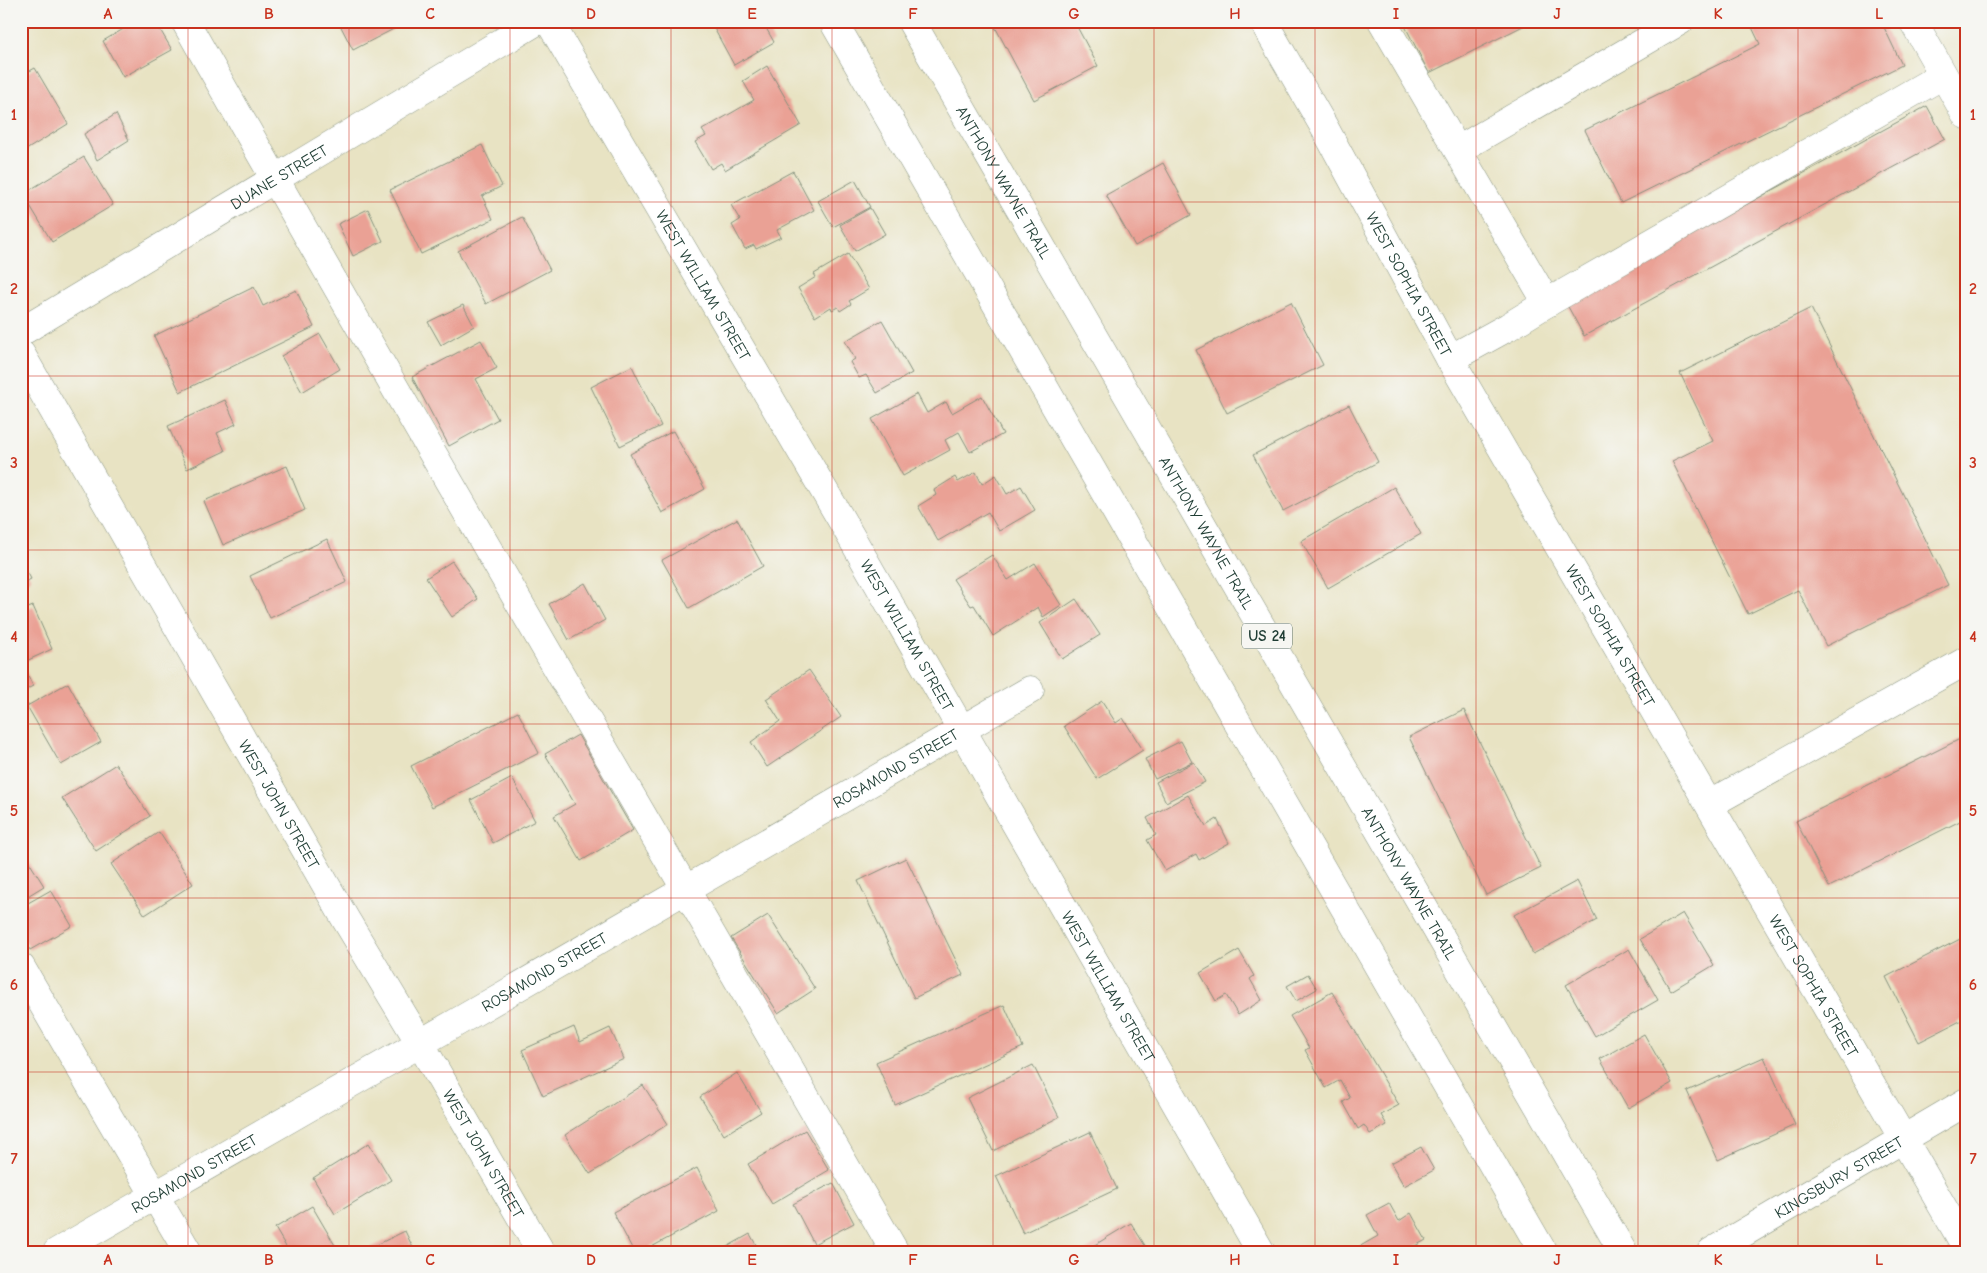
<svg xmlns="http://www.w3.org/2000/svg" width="1987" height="1273" font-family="'Comic Neue',sans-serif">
<rect width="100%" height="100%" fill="#f6f6f2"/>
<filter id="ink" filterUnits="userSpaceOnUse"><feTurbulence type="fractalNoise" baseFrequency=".02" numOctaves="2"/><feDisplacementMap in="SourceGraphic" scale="10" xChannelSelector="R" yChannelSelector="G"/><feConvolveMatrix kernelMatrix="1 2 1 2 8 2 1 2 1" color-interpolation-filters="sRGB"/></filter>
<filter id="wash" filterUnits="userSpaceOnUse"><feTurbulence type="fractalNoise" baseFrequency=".0096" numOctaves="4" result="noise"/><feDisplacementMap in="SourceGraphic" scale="20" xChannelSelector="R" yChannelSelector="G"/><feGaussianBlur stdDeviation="1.12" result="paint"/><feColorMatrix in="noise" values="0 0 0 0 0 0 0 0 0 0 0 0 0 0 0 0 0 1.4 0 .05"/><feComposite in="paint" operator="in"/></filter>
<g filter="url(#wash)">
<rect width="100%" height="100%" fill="#e8e3c3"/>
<g id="blocks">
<path fill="#eaa195" d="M137,21H155L172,50L123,77L103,41Z
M338,21H409L353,50Z
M710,21H762L774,42L734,65Z
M992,21H1074L1098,66L1034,100Z
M1409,21H1533L1429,73L1404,24Z
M1749,21H1881L1902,65L1621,203L1585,130L1760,44Z
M767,66L801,125L725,170L721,163L711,169L695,142L706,136L702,130L754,100L743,81Z
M35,68L68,124L21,153V76Z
M1927,106L1945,139L1584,336L1566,303Z
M116,114L129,140L97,160L84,134Z
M482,145L502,186L482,196L493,219L421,254L390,190Z
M84,157L113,205L52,242L23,194Z
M1163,163L1191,215L1135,246L1106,195Z
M793,171L814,210L777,230L781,237L756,249L754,245L745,249L732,225L740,220L731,205Z
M855,180L870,207L833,227L818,201Z
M870,208L885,234L855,251L840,225Z
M368,209L383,241L353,256L338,224Z
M522,217L550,270L486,304L458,251Z
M848,254L869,289L849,301L851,304L840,311L838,307L832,310L831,307L815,317L798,288L816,277L814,274Z
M254,287L263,306L296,290L314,327L180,392L154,336Z
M1291,302L1323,365L1227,413L1196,350Z
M463,305L474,326L441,345L428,322Z
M1811,308L1948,585L1826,646L1798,590L1748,614L1672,461L1713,441L1680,373Z
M882,320L912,373L877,393L866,375L859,378L850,362L855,359L845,341Z
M320,334L340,369L302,392L281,356Z
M481,340L497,368L476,379L498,419L449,446L412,377Z
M632,366L661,426L620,446L591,387Z
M917,394L927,413L946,402L952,413L982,396L1003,434L970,452L959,432L945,440L950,450L903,476L872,419Z
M225,400L236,424L217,433L225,451L187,469L168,426Z
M1349,405L1378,462L1283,511L1253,455Z
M673,431L705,489L662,513L630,454Z
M287,466L305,510L223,545L204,501Z
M976,472L982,484L996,475L1007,494L1021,486L1035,510L999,531L988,512L938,541L918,506L936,495L934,490L955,477L958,482Z
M1394,487L1421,534L1328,588L1301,541Z
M737,519L763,566L689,608L662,560Z
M327,539L347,582L270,618L250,576Z
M992,555L1008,580L1035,563L1061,605L1043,617L1038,607L993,636L974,605L971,606L953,579Z
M21,560L31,579L21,584Z
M452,561L478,599L452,617L426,578Z
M585,583L605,620L569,640L549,604Z
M1076,599L1100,635L1062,659L1040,623Z
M33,606L52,649L22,663L33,686L21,692V611Z
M809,670L841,717L767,767L751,742L780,721L766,699Z
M68,683L101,742L61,765L27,706Z
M1102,701L1116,723L1123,718L1143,750L1097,779L1064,726Z
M1464,710L1541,868L1486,895L1409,737Z
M518,712L539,753L432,807L411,766Z
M578,735L633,830L581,861L554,816L575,804L545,754Z
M1966,736V818L1829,887L1796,821Z
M1181,741L1192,762L1155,779L1145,759Z
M1194,762L1205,782L1166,802L1156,782Z
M116,764L150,816L96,851L62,798Z
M512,778L535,821L493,843L471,800Z
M1188,795L1206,826L1217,819L1229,843L1199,860L1196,854L1165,871L1147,840L1156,835L1147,818Z
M159,832L193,884L145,915L111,864Z
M21,849L44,886L21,900Z
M906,858L963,975L914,998L858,881Z
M1577,881L1597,920L1533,954L1514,915Z
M51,890L72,926L30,950L21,934V907Z
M1683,913L1714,965L1671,991L1640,939Z
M768,915L815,989L778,1013L731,938Z
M1966,936V1018L1919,1042L1886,977Z
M1629,949L1658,1000L1595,1036L1566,985Z
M1239,950L1254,976L1250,979L1262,1000L1238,1015L1226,995L1216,1001L1200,973Z
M1308,974L1317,989L1296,1001L1287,986Z
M1332,992L1399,1105L1381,1115L1387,1125L1370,1134L1364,1125L1358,1129L1343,1102L1350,1098L1340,1080L1326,1088L1305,1050L1309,1048L1290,1016Z
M1004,1005L1023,1047L895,1105L876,1062Z
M574,1027L580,1042L610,1028L624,1059L543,1096L522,1050Z
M1644,1034L1672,1083L1628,1108L1600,1059Z
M1764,1057L1795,1125L1718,1160L1687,1091Z
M1033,1065L1059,1117L993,1151L967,1098Z
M737,1073L761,1112L724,1135L700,1097Z
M643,1085L668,1124L590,1174L565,1135Z
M805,1130L829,1170L772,1204L748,1164Z
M1090,1132L1117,1189L1023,1233L996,1176Z
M369,1143L391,1180L335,1214L313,1178Z
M1421,1147L1434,1170L1404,1186L1391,1163Z
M697,1168L719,1211L642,1252H634L613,1212Z
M833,1183L854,1223L814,1244L793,1204Z
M1389,1203L1399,1221L1411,1213L1426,1240L1413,1247L1416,1252H1350L1378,1236L1367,1215Z
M312,1206L336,1247L328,1252H289L275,1228Z
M1131,1223L1149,1252H1083Z
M405,1231L415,1252H362Z
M750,1234L760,1252H718Z"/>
</g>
</g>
<g filter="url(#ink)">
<use href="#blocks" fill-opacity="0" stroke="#84907c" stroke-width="1"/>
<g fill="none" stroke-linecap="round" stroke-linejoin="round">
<g stroke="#84907c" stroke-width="29">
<g id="minor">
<path d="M185,21C418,433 659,841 895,1252"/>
<path id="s1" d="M549,21L842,521L1261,1252"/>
<path id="s2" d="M1263,21L1323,125L1450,359L1966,1247"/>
<path d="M1382,21L1547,303L1508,327L1450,359"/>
<path d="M1913,21L1966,115"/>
<path d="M1458,150L1680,21"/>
<path d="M1547,303L1943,75"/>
<path id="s3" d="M21,332L537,21"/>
<path id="s4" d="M21,354L346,920L420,1043L541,1252"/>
<path d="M1710,804L1966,661"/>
<path d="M21,967L188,1252"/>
<path id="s5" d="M57,1252L459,1021L1030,690"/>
<path id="s6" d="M1711,1252L1966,1102"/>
</g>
</g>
<g stroke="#84907c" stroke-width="29">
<g id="highway">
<path d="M833,21L1543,1252"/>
<path id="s7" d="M911,21L1623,1252"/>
</g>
</g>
<use href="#minor" stroke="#fff" stroke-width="28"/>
<use href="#highway" stroke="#fff" stroke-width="28"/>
</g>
</g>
<path fill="none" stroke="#c8321e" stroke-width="1" stroke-opacity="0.55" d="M188,21V1252M349,21V1252M510,21V1252M671,21V1252M832,21V1252M993,21V1252M1154,21V1252M1315,21V1252M1476,21V1252M1638,21V1252M1798,21V1252M21,202H1966M21,376H1966M21,550H1966M21,724H1966M21,898H1966M21,1072H1966"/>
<g text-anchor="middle" stroke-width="5" stroke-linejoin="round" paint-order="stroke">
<rect fill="#f6f6f2" stroke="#60746d" stroke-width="1" x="1242" y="623.5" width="50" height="25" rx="4"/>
<g font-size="15" font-weight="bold" fill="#1f3d34">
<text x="1267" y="641">US 24</text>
</g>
<g font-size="16" fill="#1f3d34" stroke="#f6f6f2">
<text dy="6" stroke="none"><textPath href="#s3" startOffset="301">DUANE STREET</textPath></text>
<text dy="6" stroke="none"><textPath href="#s7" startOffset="186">ANTHONY WAYNE TRAIL</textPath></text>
<text dy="6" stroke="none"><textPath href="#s1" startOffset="306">WEST WILLIAM STREET</textPath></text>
<text dy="6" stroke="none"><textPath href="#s2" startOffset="301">WEST SOPHIA STREET</textPath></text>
<text dy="6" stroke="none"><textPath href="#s7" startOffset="591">ANTHONY WAYNE TRAIL</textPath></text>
<text dy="6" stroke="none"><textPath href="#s1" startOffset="711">WEST WILLIAM STREET</textPath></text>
<text dy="6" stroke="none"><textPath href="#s2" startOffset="706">WEST SOPHIA STREET</textPath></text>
<text dy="6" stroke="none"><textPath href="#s5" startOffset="968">ROSAMOND STREET</textPath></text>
<text dy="6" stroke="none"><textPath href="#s4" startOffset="519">WEST JOHN STREET</textPath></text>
<text dy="6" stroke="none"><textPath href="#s7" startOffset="996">ANTHONY WAYNE TRAIL</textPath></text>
<text dy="6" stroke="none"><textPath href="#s5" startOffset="562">ROSAMOND STREET</textPath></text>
<text dy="6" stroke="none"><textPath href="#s2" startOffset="1111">WEST SOPHIA STREET</textPath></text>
<text dy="6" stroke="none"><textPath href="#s1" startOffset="1116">WEST WILLIAM STREET</textPath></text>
<text dy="6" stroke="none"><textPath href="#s4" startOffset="924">WEST JOHN STREET</textPath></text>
<text dy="6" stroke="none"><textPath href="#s5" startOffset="158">ROSAMOND STREET</textPath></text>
<text dy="6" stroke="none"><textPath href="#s6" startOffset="148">KINGSBURY STREET</textPath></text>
</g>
</g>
<rect width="1987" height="1273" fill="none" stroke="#f6f6f2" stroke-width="55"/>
<rect x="28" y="28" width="1932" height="1218" fill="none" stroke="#c8321e" stroke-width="2"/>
<g font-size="16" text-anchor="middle" font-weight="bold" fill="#c8321e">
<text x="108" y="19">A</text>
<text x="269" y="19">B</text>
<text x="430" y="19">C</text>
<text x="591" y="19">D</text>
<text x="752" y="19">E</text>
<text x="913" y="19">F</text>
<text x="1074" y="19">G</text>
<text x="1235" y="19">H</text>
<text x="1396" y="19">I</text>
<text x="1557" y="19">J</text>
<text x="1718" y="19">K</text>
<text x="1879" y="19">L</text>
<text x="14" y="120">1</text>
<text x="1973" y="120">1</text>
<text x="14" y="294">2</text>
<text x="1973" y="294">2</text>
<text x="14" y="468">3</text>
<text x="1973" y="468">3</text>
<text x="14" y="642">4</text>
<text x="1973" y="642">4</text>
<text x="14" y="816">5</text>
<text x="1973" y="816">5</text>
<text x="14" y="990">6</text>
<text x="1973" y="990">6</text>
<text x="14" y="1164">7</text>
<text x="1973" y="1164">7</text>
<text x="108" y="1265">A</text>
<text x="269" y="1265">B</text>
<text x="430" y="1265">C</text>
<text x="591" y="1265">D</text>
<text x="752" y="1265">E</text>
<text x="913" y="1265">F</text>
<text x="1074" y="1265">G</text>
<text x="1235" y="1265">H</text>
<text x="1396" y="1265">I</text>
<text x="1557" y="1265">J</text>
<text x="1718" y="1265">K</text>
<text x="1879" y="1265">L</text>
</g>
</svg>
